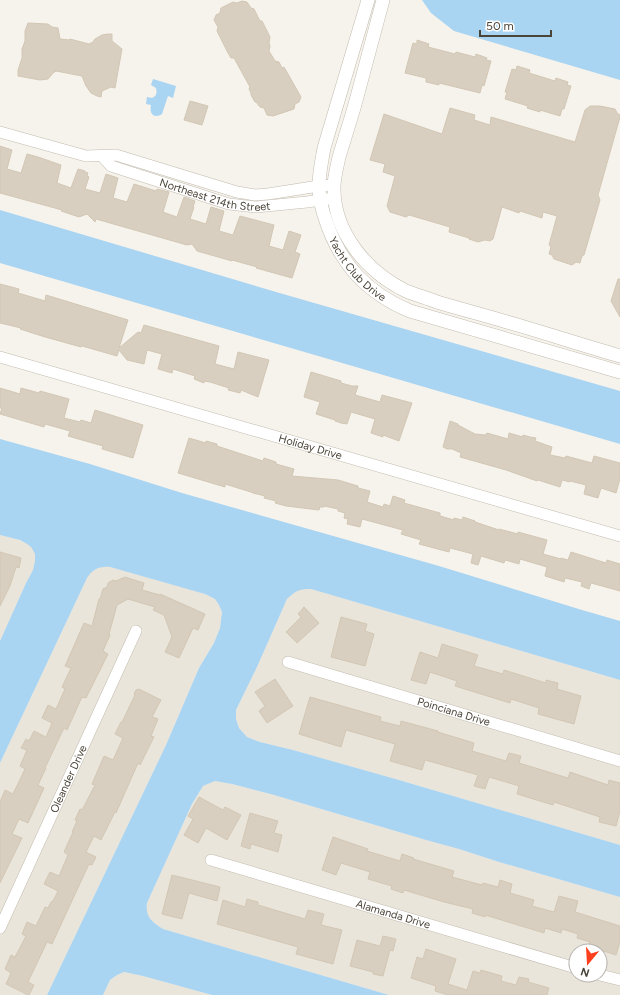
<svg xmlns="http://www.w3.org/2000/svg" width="620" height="995" font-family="Figtree,sans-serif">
<rect width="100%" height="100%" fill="#f6f3ec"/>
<path fill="#eae5da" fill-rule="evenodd" d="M0,535L20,540L27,544L31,547L35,554V561L33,570L26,583L0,641Z
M103,566L110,567L182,587L205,594L215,599L219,605L222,612L220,628L214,643L199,668L166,745L47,995H0V763L87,578L90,573L96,569Z
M301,589H311L620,680V845L399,780L293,750L260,742L247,737L239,728L236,719V710L257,667L287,599L293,593Z
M215,781L232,784L274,795L426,840L459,849L499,862L620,897V995H389L163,929L153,923L147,916L146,909L147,903L192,804L203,786ZM576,951H600V975H576Z
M124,972L143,976L212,995H103L110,980L117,975Z"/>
<path fill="#a9d4f2" d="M422,0H620V80L454,31L431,13Z
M153,79L176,86L173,98L168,96L162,114C154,119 149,114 151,105L146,104L147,97L152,98C157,96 157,93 156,88L151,85Z
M0,210L283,294L620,391V444L0,263Z
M0,439L90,464L182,493L298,526L439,566L582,610L620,621V680L311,589C298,589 296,591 287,599L257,667L236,710V719L239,728L247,737L260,742L293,750L399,780L620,845V897L499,862L459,849L426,840L274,795L232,784L215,781L203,786L192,804L147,903C145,917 152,922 163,929L389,995H212L143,976L124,972L117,975L110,980L103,995H47L166,745L199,668L214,643L220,628L222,612L219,605L215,599L205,594L110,567C99,566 93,569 87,578L0,763V641L26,583L33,570L35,561V554L31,547L27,544L20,540L0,535Z"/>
<path fill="#d8cfc1" stroke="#d3c7b4" d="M242,1L247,2L251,8L254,9L260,21H262L270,37L269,43L270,46L269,51L275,61L279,62L282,68L284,67L301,97L299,102L295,104L294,109L273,116L267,115L264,108L260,107L256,102H255L251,95V93L249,89L250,87L234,58H231L228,53L217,31L218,27L214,20L216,15L220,13L221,8L233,2L237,3Z
M28,23L48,24L52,27L58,28L60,39L69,40L70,39L89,44L93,42L95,39L102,35L108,34H112V41L122,49L115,88L111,87L102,91L101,97L97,96L91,93L86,86L82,76L56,71L55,72H54L48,79L40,80L18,76V70L22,58V49L25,41V31Z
M417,40L429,44L428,47L455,54L456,52L475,57L476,54L487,58L486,60L491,61L484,86L482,85L480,93L439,83V85L426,82V78L405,73L413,43L417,44Z
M517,66L530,70L529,73L555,81L556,78L568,82L567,85L571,86L564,109H562L560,116L540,110V112L527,108L528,106L505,99L507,92H505L512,69L516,70Z
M190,101L208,106L202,125L184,120Z
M590,106H600L615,109L617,113L620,115V117L598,195L600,200L584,255L582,256L580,263L576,262L572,265L554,259L552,255L549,254L551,247L549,245L557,216L543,212L542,218L520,211L519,213L502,207L493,239L490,241L485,240L478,242L469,239V238L449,232L450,227L409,215L406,217L390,212L387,206L395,176L383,172L385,164L370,160L384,114L442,134L450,108L475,115L474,120L490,125L491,117L575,142L585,110Z
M0,146L12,150L7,169L21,173L27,154L38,157L61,165L57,183L71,188L78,169L85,171V172L88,173L87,176L89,177L85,189L100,193L106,174L118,178L113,198L127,202L134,184L156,191L157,189L169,192L163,212L177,217L184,197L195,201L193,207H194L190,219L206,224L211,207L224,211L219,231L233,235L240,216L274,225L269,246L283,250L289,231L301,235L295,252L300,254L292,278L256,268L257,267L232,260V261L197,251L192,244L187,245L96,219L95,222L87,214L79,217L61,211L62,210L0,193Z
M618,279H620V317L611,301Z
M0,284L19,289L18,293L45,301L46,295L128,320L119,348L138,332L141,333L144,325L219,346L215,364L234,369L238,352L269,360L258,397L241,390L240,393L228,390L229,388L210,382L204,381V383L194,379L195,376L173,369L172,373L158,369L162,354L147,350L144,364L127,360L119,350L117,356L82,346L81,347L45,337L20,329L21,328L0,323Z
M311,372L341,381V383L352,386H358L355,395L380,402L382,395L412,403L399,441L383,435V437L371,433L375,419L351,412L347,424L341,423L335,421V420L316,414L320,402L304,397Z
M0,388L20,394L21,388L39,393L40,391L69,399L64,418L80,422L81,420L91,423L95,410L143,425L133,458L102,449L103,446L68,436L70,431L45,424L44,427L0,414L2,408H0Z
M450,421L458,424V425L475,434L485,435L487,433L508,439L509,433L523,437V435L530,437L536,438L535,441L552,447L550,455L565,458L566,456L592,463L594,456L620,463V479L616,493L601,488L598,498L584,494L586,485L570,481V482L562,480L560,487L538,480L537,481L506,470L460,457L461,453L452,449H447L443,447Z
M189,438L206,443V441L217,444V446L263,461L264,458L276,462V464L294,469L292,476L338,480L358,486V488L370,491L367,502L383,507L384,504L390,506L393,496L405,500L404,503L440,513V516L454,520V518L462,520L463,517L475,521V522L499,530V529L518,534V532L547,540L543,554L561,559V558L568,560L571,552L606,563L607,560L620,564V591L591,583L589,589L581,586L582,582L565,578L564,582L545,576L547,567L520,559L519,564L505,560L504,563L481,556L478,565L471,563L473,554L450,548L449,552L419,544L421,540L401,534L403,530L362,519L360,527L347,524L348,519L344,518L345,513L338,511V509L324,506V507H320L319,510L286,506L275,503L276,501L264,498L265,496L253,493H254L225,484V487L178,473Z
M0,552L21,558L19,568L16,567L10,586L0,606Z
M125,577L144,583L142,590L160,595V594L205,614L198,630L193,628L179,658L165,652L172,637L164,615L153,610L155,607L128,599L117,605L109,634L110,635L103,651L108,654L86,698L82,697L67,730L64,728L45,768H46L38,785L44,788L28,823L19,819L12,834L22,838L0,883V802L5,790L13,794L25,769L20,766L27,750L21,748L26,739L29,741L34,731L46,737L52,723L42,718L48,705L56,709L65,689L62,687L71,668L65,666L84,623L92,626L99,599H100L103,589L107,587L108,583L113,580L116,581Z
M304,607L319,623L297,643L286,632L301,617L298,614Z
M341,617L367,624L365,631L374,634L365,666L331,657Z
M442,644L478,655L474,666L503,674L504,670L546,683V680L558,683L557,689L581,696L574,724L538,714L539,708L511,699L510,703L455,686L457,681L430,672L426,684L411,680L420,652L438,658Z
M275,679L293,706L267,723L259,711L265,706L255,692Z
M139,689L161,700L152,717L158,719L151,736L154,737L140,765L138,763L116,813L115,812L101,840L94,836L86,852L96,857L92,865L89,864L52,944L47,942L28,982L34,985L29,995H28L6,984L11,973L5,969L11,955L15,957L26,936L22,934L27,922L36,926L45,907L48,908L51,902L53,901L58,891L44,884L50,872L59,876L68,855L64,852L73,832H72L77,821L75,820L80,809L82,810L95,785L92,784L104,756L113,760L123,738L115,734L121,722H122L135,695L134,694L136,690Z
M310,697L381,717L380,721L400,726L401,721L438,731V732L474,743L472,751L506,761L509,753L521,756L519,763L568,778L570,772L608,785L609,780L620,783V811L616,826L599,822L600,817L554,802L553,805L517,794L519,786L489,777L485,789L474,786L478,775L425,760L422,770L390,761L395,744L346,730L341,747L299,734Z
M199,797L223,810L225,807L241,815L227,840L206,828L198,843L184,835L193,819L188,816Z
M250,813L278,821L274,833L282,835L278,852L251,844L250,849L241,846Z
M333,837L368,849L367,851L400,861L402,854L414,858L413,859L454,871L452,877L482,885L483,883L498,887L500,880L512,884L510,893L534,900L532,906L554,912L559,896L578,901L575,912L620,926V942L616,955L588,946L590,942L577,938L578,934L562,929L561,933L545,928L544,933L485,915V917L472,913L473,909L444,902L404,890L403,893L391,889L392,886L368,879L370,872L341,863L336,875L322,870Z
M172,875L220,887L217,901L189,893L182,919L162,914Z
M247,899L258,902V905L305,919L308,910L324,914L321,925L342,930L333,964L296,954L298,947L217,924L223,900L245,907Z
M383,936L396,939L393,951L390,950L383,976L373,974V972L350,966L357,940L380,946Z
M426,949L456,959L448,984L467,990L473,971L480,973L481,970L502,976L501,981L516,985L519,977L529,979L528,982L549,988L547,995H448L435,991L436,986L411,978L417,957L423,959Z"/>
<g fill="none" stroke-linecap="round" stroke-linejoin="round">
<g stroke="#c2bbae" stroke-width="12">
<g id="minor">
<path d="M0,132L86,156L116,155L237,192L255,195L268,194L319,186L334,185"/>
<path id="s1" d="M102,156L111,166L229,204L256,207L307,202L334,198"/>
<path id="s2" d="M0,357L620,536"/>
<path id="s3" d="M288,662L620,761"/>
<path id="s4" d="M211,860L576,968"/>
<path id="s5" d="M0,928L136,631"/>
<path d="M600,975L620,980"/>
</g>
</g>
<g stroke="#c2bbae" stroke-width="14">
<g id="tertiary">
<path id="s6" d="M368,0L324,148C322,160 319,173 319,185C319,196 322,210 326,221C341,265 367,293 410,311L620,372"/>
<path d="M383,0C373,36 364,72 354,108C349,124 344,141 339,157C337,167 334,177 334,187C333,232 367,272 406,291C416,295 427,298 437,302C460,309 484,315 507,322C545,333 582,345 620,356"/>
</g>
</g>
<use href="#minor" stroke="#fff" stroke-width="11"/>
<use href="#tertiary" stroke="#fff" stroke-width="13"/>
</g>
<g text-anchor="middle" stroke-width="3" stroke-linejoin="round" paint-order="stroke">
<g font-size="11" fill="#4b4439" stroke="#fff">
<text dy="4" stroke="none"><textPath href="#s1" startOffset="122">Northeast 214th Street</textPath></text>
<text dy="4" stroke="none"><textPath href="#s6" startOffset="287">Yacht Club Drive</textPath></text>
<text dy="4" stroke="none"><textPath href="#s2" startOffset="323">Holiday Drive</textPath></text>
<text dy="4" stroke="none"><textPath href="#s3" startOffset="173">Poinciana Drive</textPath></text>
<text dy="4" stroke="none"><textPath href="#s5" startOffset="164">Oleander Drive</textPath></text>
<text dy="4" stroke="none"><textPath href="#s4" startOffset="190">Alamanda Drive</textPath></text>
</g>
</g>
<g transform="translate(588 963) rotate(198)"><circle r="19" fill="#ffffff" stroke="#b7b4b0"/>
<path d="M0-3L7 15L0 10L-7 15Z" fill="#fc3f1d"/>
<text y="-6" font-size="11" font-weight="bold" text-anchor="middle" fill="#4b4439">N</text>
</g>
<path d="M480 30v6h71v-6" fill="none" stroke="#4b4439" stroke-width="2"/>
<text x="486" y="30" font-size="12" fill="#4b4439" stroke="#ffffff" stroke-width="3" paint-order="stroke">50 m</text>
</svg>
